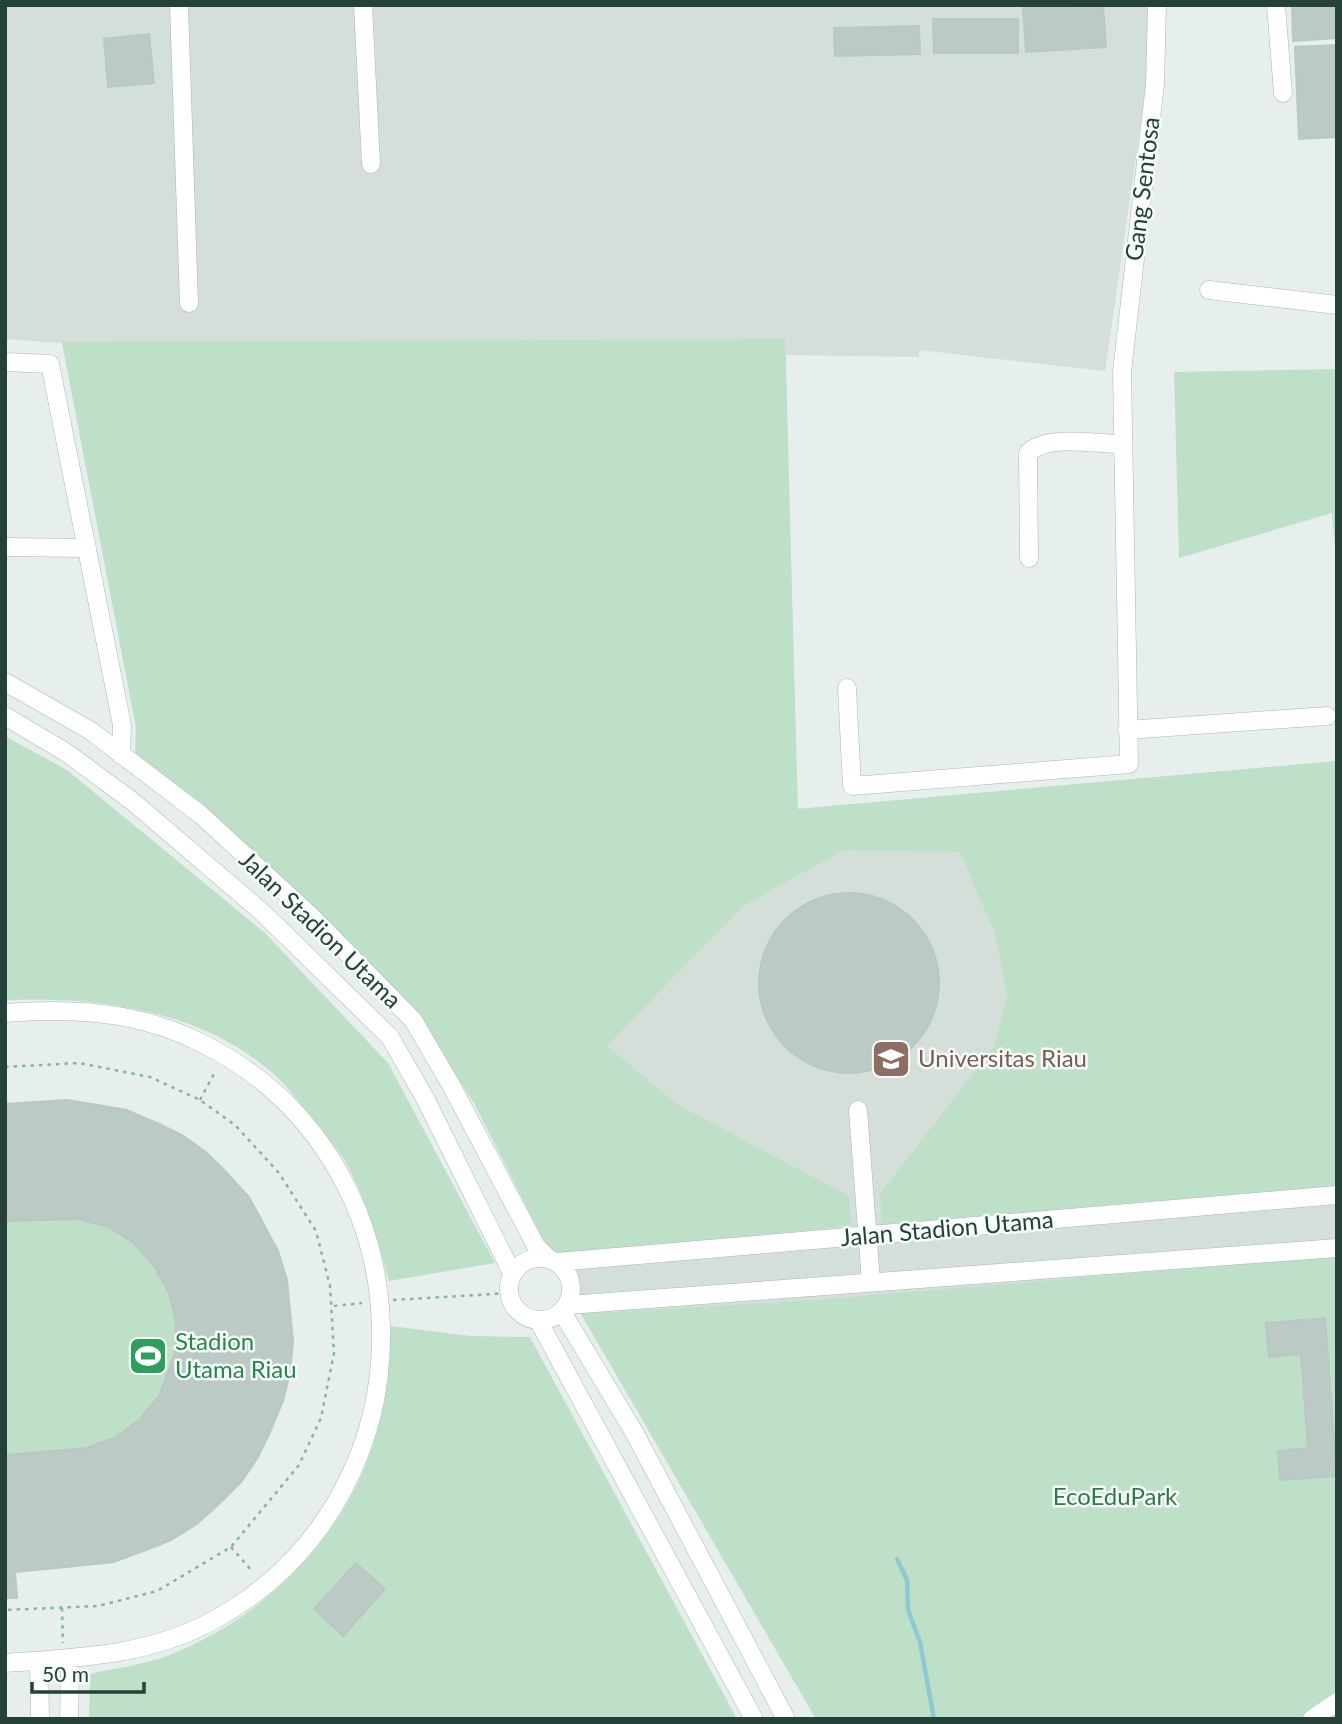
<svg xmlns="http://www.w3.org/2000/svg" width="1342" height="1724" font-family="Lato,sans-serif">
<rect width="100%" height="100%" fill="#e6efeb"/>
<path fill="#d4dfda" d="M27,5H1150L1149,67L1105,371L919,350V357L786,355L797,809L1337,761V1719H816L581,1314L474,1103L417,1016L263,860L135,761L136,727L62,343L5,339V7Z"/>
<path fill="#bfe0c8" d="M785,339L798,809L1337,761V1189L882,1224L880,1194L995,1045L1007,994L995,934L960,852L844,850L743,906L607,1046L678,1105L849,1196L851,1226L551,1255L474,1103L417,1016L263,860L135,761L136,727L62,342Z
M1337,369V570L1332,513L1179,558L1174,372Z
M5,736L67,770L265,933L388,1063L495,1263L389,1281C377,1240 366,1198 345,1161C336,1147 323,1133 312,1120C302,1107 293,1093 282,1082C210,1011 102,996 5,1000Z
M67,1100C108,1104 147,1113 183,1135C332,1229 328,1457 170,1541C121,1566 69,1568 15,1572L17,1598H5V1104Z
M1337,1256V1719H816L581,1314L815,1300Z
M391,1326L471,1336L530,1337L737,1719H89L90,1674C115,1668 143,1665 167,1656C265,1618 350,1534 377,1431C387,1397 389,1362 391,1326Z"/>
<g fill="none" stroke-linecap="round" stroke-linejoin="round">
<path stroke="#8ec9d4" stroke-width="4.5" d="M897,1559L907,1580L908,1610L920,1642L934,1719"/>
</g>
<path fill="#bbcac4" stroke="#b8c9c2" stroke-width="2" d="M1103,5L1106,47L1026,52L1023,8Z
M1292,5H1337V38L1293,41Z
M933,19H1018V53H934Z
M919,26L920,54L835,56L834,28Z
M149,34L154,83L108,87L104,39Z
M1337,45V137L1299,139L1295,47Z
M759 983a90 90 0 1 1 180 0a90 90 0 1 1-180 0Z
M67,1100L127,1110L182,1135L207,1153L249,1197L278,1251L287,1280L293,1341L290,1372L283,1401L258,1457L241,1482L197,1524L171,1540L114,1562L15,1572L17,1598H5V1455L87,1448L116,1437L140,1419L159,1396L175,1353L176,1322L169,1293L154,1266L134,1243L108,1227L79,1219L5,1221V1104Z
M1325,1318L1337,1476L1280,1480L1278,1451L1308,1448L1301,1354L1269,1357L1266,1323Z
M356,1563L385,1589L343,1636L314,1609Z"/>
<g fill="none" stroke-linecap="round" stroke-linejoin="round">
<g stroke="#a8b8b2" stroke-width="19">
<path id="minor" d="M179,5L189,303
M363,5L371,164
M1276,5L1283,93
M1209,290L1337,305
M5,362L50,364L122,725L121,755
M5,547L87,548
M1029,558L1028,453C1048,434 1094,444 1121,444
M5,682L91,731L201,815L314,919L413,1020L451,1085L536,1246L548,1258
M847,688L852,786L1129,764L1122,372L1155,84L1157,5
M5,716L67,753L132,801L262,912L390,1037L426,1100L512,1273
M1127,730L1327,716
M5,1013C70,1008 133,1011 193,1039C434,1150 446,1492 214,1620C149,1656 77,1658 5,1663
M858,1110L871,1282
M509 1289a31 31 0 1 1 62 0a31 31 0 1 1-62 0Z
M557,1262L1337,1195
M568,1305L1337,1248
M562,1312L634,1432L786,1719
M538,1320L754,1719
M39,1661L40,1719
M69,1719L70,1670
M1312,1719L1337,1702"/>
</g>
<path stroke="#86b3a5" stroke-width="2.5" stroke-dasharray="3.5 5" stroke-linecap="butt" d="M5,1067L79,1063L150,1077L200,1100L235,1125L279,1173L316,1231L330,1286L334,1353L321,1418L299,1465L231,1547L157,1591L98,1606L5,1610
M200,1100L215,1072
M393,1300L509,1293
M334,1306L362,1303
M231,1547L252,1571
M62,1608L63,1643"/>
<use href="#minor" stroke="#fff" stroke-width="18"/>
</g>
<defs>
<g id="university-square" transform="scale(2.0125)"><rect x="-9" y="-9" width="18" height="18" rx="4" fill="#8d6e63" stroke="#f7fbf9"/><path d="M0-5L7-2L0 1L-7-2ZM-4 1L0 2.5L4 1V4Q0 6-4 4Z" fill="#fff"/></g>
<g id="stadium-square" transform="scale(2.0125)"><rect x="-9" y="-9" width="18" height="18" rx="4" fill="#2e9e5b" stroke="#f7fbf9"/><path d="M0-5a6.5 5 0 1 0 0 10a6.5 5 0 1 0 0-10ZM-3.5-1.8h7v3.6h-7Z" fill="#fff"/></g>
</defs>
<g fill-rule="evenodd">
<use href="#university-square" x="891" y="1059"/>
<use href="#stadium-square" x="148" y="1356"/>
</g>
<g text-anchor="middle" stroke-width="5" stroke-linejoin="round" paint-order="stroke">
<g font-size="24" fill="#24423a" stroke="#f7fbf9">
<text transform="translate(1143 189) rotate(-83)" y="8">Gang Sentosa</text>
<text transform="translate(320 930) rotate(44)" y="8">Jalan Stadion Utama</text>
<text transform="translate(947 1229) rotate(-5)" y="8">Jalan Stadion Utama</text>
</g>
<g font-size="24" fill="#785e54" stroke="#f7fbf9" text-anchor="start">
<text x="918" y="1067">Universitas Riau</text>
</g>
<g font-size="24" fill="#27864d" stroke="#f7fbf9" text-anchor="start">
<text x="175" y="1350">Stadion<tspan x="175" dy="28">Utama Riau</tspan></text>
</g>
<g font-size="24" fill="#2d7a4b" stroke="#f7fbf9">
<text x="1115" y="1505">EcoEduPark</text>
</g>
</g>
<rect width="1342" height="1724" fill="none" stroke="#24423a" stroke-width="14"/>
<path d="M32 1682v10h112v-10" fill="none" stroke="#24423a" stroke-width="3.5"/>
<text x="42" y="1682" font-size="21" fill="#24423a" stroke="#f7fbf9" stroke-width="5" paint-order="stroke">50 m</text>
</svg>
